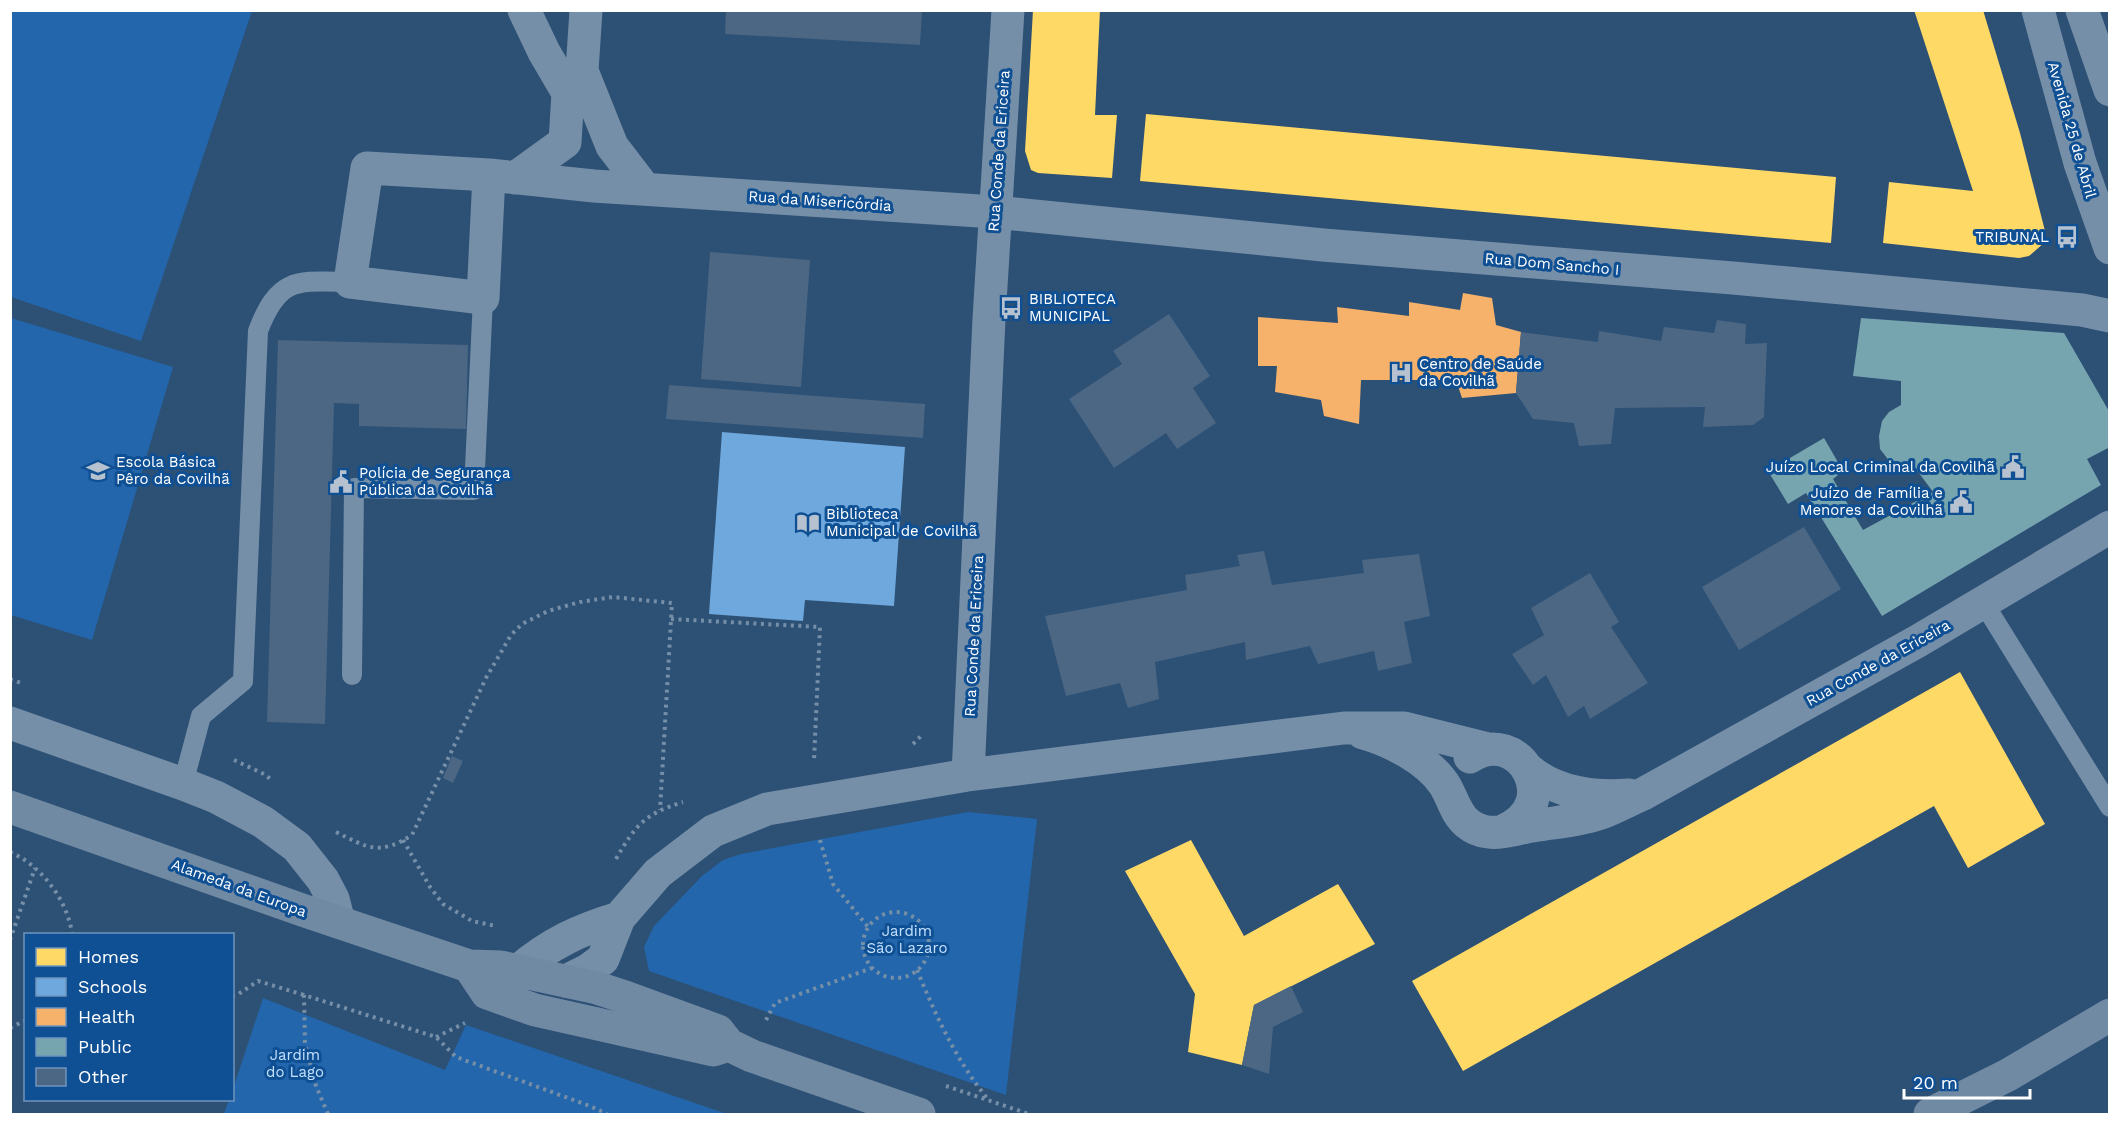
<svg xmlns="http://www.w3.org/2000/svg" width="2120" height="1125" font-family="'Work Sans',sans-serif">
<rect width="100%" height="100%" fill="#2d5075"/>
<path fill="#2366ab" d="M11,10L252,11L141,341L11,297Z
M11,318L173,367L92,640L11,615Z
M968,812L1037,819L1006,1095L649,971L644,947L654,926L702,876L723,860L741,854Z
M263,998L445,1070L466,1025L727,1114H224L229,1100H232L233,1089Z"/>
<path fill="#ffd966" d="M1033,10H1100L1095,115H1117L1112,178L1038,173L1031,170L1025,151Z
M1914,10H1983L2020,133L2045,231V242L2029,256L2019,258L1883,243L1889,182L1973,191Z
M1146,114L1836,177L1831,243L1140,181Z
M1960,672L2045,824L1968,868L1934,806L1463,1071L1412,981Z
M1191,840L1244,936L1338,884L1375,944L1254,1005L1242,1065L1188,1052L1195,994L1125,871Z"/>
<path fill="#6fa8dc" d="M722,432L905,447L894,606L805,600L803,621L709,614Z"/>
<path fill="#f6b26b" d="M1463,293L1492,298L1496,325L1521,332L1516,393L1462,398L1456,380H1361L1359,424L1324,416L1321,400L1275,392L1277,366H1258V317L1338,323L1337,307L1409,316V302L1460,310Z"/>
<path fill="#76a5af" d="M1861,318L2064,333L2110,413V447L2087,459L2101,485L1882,616L1806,493L1788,504L1768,471L1824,438L1843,471L1833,479L1863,530L1933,492L1916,469L1904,468L1890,462L1880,449L1879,436L1882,421L1889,412L1901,405V381L1853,376Z"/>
<path fill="#4b6784" d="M726,10H922L920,45L725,34Z
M710,252L810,260L801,387L701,379Z
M1169,314L1210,376L1193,388L1216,423L1177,449L1166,433L1114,468L1069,399L1122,364L1113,351Z
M1717,320L1746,324L1745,344L1767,343L1764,417L1753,425L1703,427L1705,407L1615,408L1611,444L1579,446L1574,423L1533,419L1516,393L1521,332L1598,342L1599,331L1661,341L1664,327L1714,333Z
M278,340L468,345L466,429L359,426V404L334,403L325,724L267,722Z
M669,385L925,404L923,438L666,419Z
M1804,527L1841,589L1739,650L1702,587Z
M1264,551L1272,585L1364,573L1362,560L1419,554L1430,616L1404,622L1412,663L1378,671L1374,651L1318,664L1310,646L1246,660L1245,642L1155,662L1159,699L1128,708L1120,683L1066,696L1045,616L1187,590L1185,575L1240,566L1237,555Z
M1590,573L1619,622L1611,627L1648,683L1590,719L1584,706L1568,717L1546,675L1533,685L1512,654L1544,635L1531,608Z
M452,756L463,761L453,783L443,778Z
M1291,986L1303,1012L1273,1027L1269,1074L1242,1065L1254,1005Z"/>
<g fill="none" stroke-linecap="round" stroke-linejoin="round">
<path stroke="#768fa8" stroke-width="4" stroke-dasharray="3 4.5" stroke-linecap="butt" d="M671,619L820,627L814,761
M10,679L24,684
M913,744L923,734
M234,760L266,775L272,781
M336,832C368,848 379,856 412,835L486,678L511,635L522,624L548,611L580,602L613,597L672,603L660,810
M403,840L430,887L443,904L472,921L496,926
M820,840L833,884L868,927
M10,852C41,865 68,901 72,934
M616,859C636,824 645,814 683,802
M863 945a33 33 0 1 1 66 0a33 33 0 1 1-66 0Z
M10,940L35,868
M917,970C936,1016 956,1060 987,1098
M232,996L237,995L258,981L304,995
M766,1020L775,1003L872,968
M10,1028L26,1020
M436,1037L465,1023
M946,1086L1029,1114
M328,1114L316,1086L305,1044L304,995L436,1037L456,1057L590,1106L607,1114"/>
<path stroke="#768fa8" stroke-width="20" d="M1983,602L2110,807
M352,675L354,488L474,490L483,298
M183,784L201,716L243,681L258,331C279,276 297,281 350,282"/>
<path stroke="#768fa8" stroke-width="33" d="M586,10L582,71L612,146L645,189
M2038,10L2080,163L2110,248
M2082,10L2110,90
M489,175L483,298L350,282L367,168L489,175L594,186L995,212L1323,245L1733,278L2082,310L2110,316
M515,178L565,142L568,93L544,52L524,10
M10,723L183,784L216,797L263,822L297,847L323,880L333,899L339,922
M1363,733C1391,741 1427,759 1444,784C1452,796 1455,813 1467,823C1473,828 1480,831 1488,832C1502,834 1519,828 1533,826C1556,822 1579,821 1601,813C1615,808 1629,800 1643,794L1918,641L2110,527
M1470,757C1518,724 1567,804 1503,831
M1529,770C1556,793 1595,798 1629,795
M968,775L989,319L1008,10
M518,971C549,944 581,929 619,918
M566,981L588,970L603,959L619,918L658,873L713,831L767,809L968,775L1344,728H1404L1488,749"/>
<path stroke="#718aa4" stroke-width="33" d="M10,807L305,911L469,966L501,967L597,988L625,997L718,1031L729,1045L752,1056L919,1114
M469,966L487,993L535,1010L713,1050L729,1045
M1930,1114L2008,1075L2110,1015"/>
</g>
<defs>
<g id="bus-bare" transform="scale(1.8)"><path d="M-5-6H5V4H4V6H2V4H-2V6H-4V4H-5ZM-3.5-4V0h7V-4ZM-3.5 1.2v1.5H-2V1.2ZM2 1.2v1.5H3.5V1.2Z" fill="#b6c2cf" stroke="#0f4f93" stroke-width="2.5" paint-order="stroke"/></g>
<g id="hospital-bare" transform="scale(1.8)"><path d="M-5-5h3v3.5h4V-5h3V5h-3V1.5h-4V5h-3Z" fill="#b6c2cf" stroke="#0f4f93" stroke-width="2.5" paint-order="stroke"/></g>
<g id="civic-bare" transform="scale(1.8)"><path d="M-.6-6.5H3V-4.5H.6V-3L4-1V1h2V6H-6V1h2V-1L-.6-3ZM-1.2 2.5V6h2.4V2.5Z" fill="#b6c2cf" stroke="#0f4f93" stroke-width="2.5" paint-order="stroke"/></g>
<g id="school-bare" transform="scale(1.8)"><path d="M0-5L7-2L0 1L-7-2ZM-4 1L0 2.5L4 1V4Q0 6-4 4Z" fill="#b6c2cf" stroke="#0f4f93" stroke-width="2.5" paint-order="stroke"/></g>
<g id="library-bare" transform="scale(1.8)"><path d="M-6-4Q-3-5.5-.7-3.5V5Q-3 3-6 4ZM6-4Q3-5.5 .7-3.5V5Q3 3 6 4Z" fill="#b6c2cf" stroke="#0f4f93" stroke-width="2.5" paint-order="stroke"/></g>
</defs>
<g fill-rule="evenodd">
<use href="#bus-bare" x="2067" y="237"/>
<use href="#bus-bare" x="1011" y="308"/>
<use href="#hospital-bare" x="1401" y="373"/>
<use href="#civic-bare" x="2013" y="467"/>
<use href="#school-bare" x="98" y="471"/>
<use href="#civic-bare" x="341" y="482"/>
<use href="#civic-bare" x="1961" y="502"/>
<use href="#library-bare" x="808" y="523"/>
</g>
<g text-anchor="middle" stroke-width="6" stroke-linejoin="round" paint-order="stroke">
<g font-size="15" fill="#fff" stroke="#0f4f93">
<text transform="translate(2072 130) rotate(74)" y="5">Avenida 25 de Abril</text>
<text transform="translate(999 151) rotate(-86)" y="5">Rua Conde da Ericeira</text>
<text transform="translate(820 201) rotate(4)" y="5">Rua da Misericórdia</text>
<text transform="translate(1552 264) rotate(5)" y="5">Rua Dom Sancho I</text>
<text transform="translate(974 636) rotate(-87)" y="5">Rua Conde da Ericeira</text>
<text transform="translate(1878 663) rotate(-29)" y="5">Rua Conde da Ericeira</text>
<text transform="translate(239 888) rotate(20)" y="5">Alameda da Europa</text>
</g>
<g font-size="15" fill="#fff" stroke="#0f4f93" text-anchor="start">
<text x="2049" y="242" text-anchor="end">TRIBUNAL</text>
<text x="1029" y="304">BIBLIOTECA<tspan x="1029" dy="17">MUNICIPAL</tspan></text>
<text x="1419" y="369">Centro de Saúde<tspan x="1419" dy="17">da Covilhã</tspan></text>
<text x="116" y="467">Escola Básica<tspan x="116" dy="17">Pêro da Covilhã</tspan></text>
<text x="1995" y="472" text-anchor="end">Juízo Local Criminal da Covilhã</text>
<text x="359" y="478">Polícia de Segurança<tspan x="359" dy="17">Pública da Covilhã</tspan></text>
<text x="1943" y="498" text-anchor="end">Juízo de Família e<tspan x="1943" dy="17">Menores da Covilhã</tspan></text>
<text x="826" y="519">Biblioteca<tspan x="826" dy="17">Municipal de Covilhã</tspan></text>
</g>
<g font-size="15" fill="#c4e1fe" stroke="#0f4f93">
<text x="907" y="936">Jardim<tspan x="907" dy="17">São Lazaro</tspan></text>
<text x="295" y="1060">Jardim<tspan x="295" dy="17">do Lago</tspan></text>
</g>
</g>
<rect width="2120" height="1125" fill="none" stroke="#ffffff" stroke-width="24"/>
<rect x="24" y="933" width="210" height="168" fill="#0f4f93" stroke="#6f95be" stroke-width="1.5"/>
<rect x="36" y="948" width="30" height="18" fill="#ffd966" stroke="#6f95be" stroke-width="1.5"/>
<text x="78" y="963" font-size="18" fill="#ffffff">Homes</text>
<rect x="36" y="978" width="30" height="18" fill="#6fa8dc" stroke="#6f95be" stroke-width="1.5"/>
<text x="78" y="993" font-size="18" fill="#ffffff">Schools</text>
<rect x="36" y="1008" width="30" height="18" fill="#f6b26b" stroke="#6f95be" stroke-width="1.5"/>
<text x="78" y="1023" font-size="18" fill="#ffffff">Health</text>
<rect x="36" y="1038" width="30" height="18" fill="#76a5af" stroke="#6f95be" stroke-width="1.5"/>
<text x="78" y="1053" font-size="18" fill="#ffffff">Public</text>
<rect x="36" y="1068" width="30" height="18" fill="#4b6784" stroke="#6f95be" stroke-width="1.5"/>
<text x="78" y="1083" font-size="18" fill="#ffffff">Other</text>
<path d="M1904 1089v9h126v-9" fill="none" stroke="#ffffff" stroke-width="3"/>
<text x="1913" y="1089" font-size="18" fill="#ffffff" stroke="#0f4f93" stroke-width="4.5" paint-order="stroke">20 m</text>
</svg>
